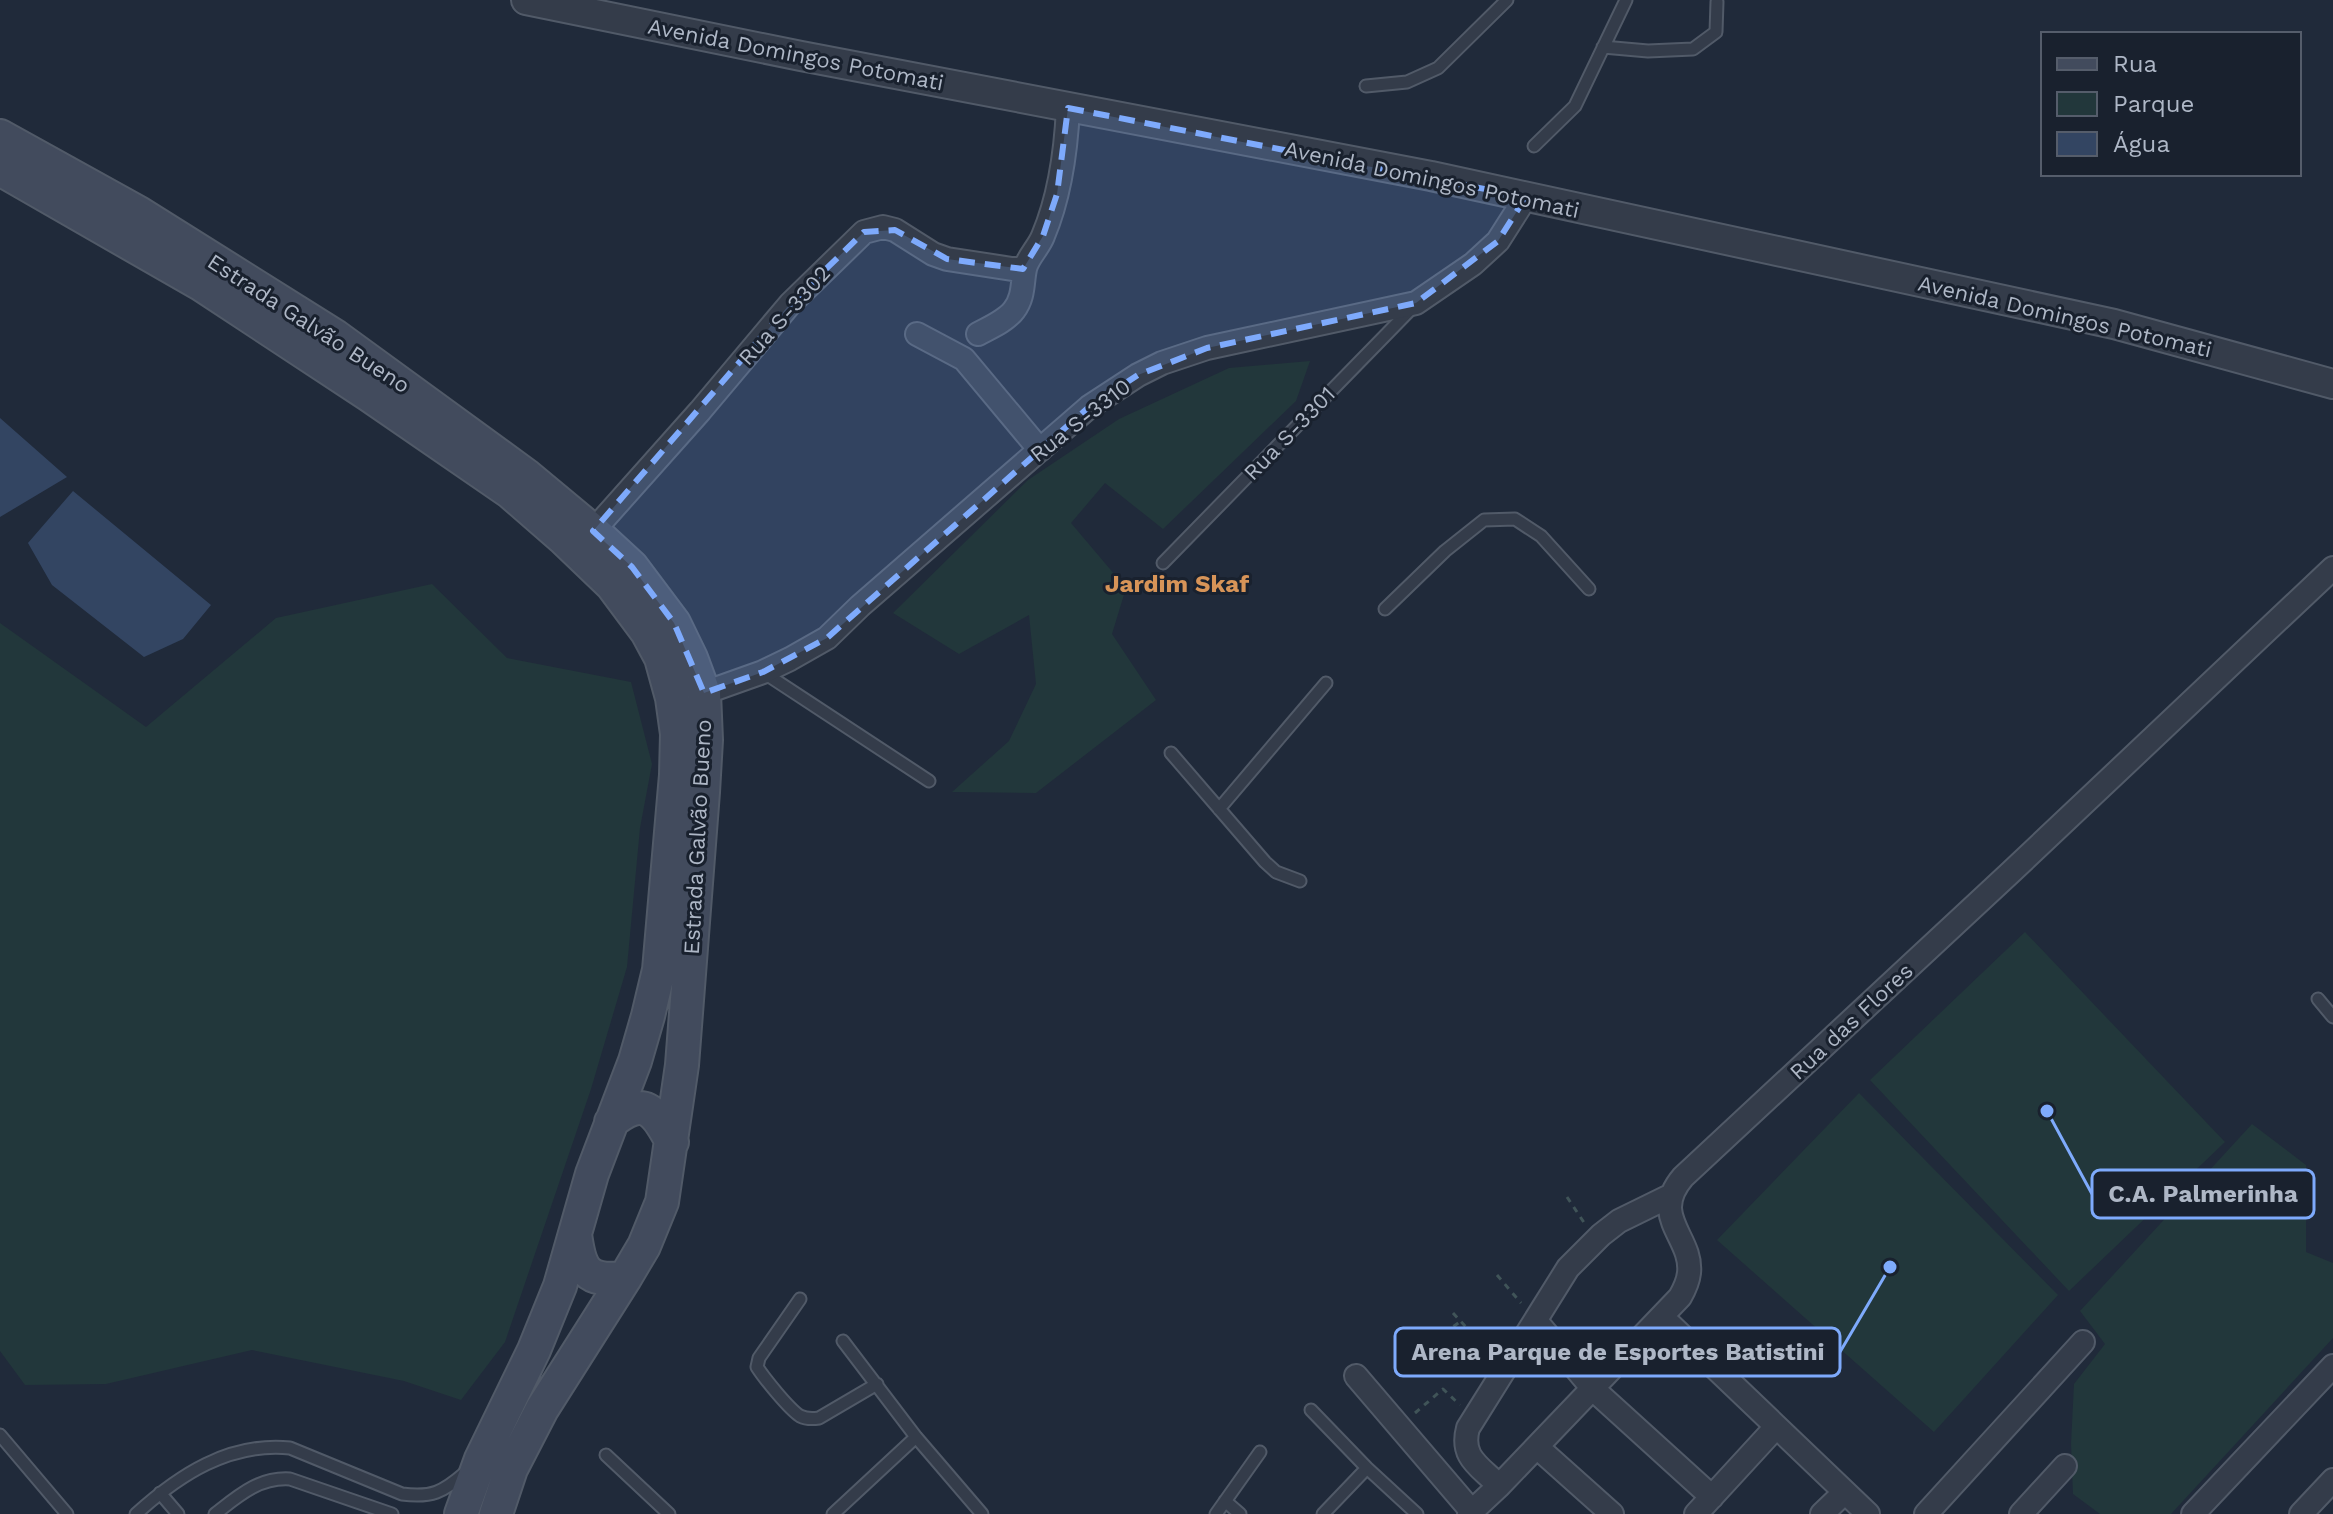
<svg xmlns="http://www.w3.org/2000/svg" width="2333" height="1514" font-family="'Work Sans',sans-serif">
<rect width="100%" height="100%" fill="#202a3a"/>
<path fill="#22373b" d="M1310,361L1296,401L1163,529L1105,483L1071,523L1126,588L1112,634L1156,700L1036,793L952,792L1009,741L1036,684L1029,615L959,654L893,613L1028,480L1119,419L1229,368Z
M432,584L507,658L631,682L652,764L640,828L627,967L591,1089L505,1342L461,1400L404,1381L252,1350L106,1384L25,1385L0,1351V623L146,727L276,618Z
M2025,932L2225,1142L2069,1291L1870,1080Z
M1859,1093L2058,1295L1934,1432L1717,1240Z
M2252,1124L2306,1165V1252L2333,1263V1338L2171,1514H2100L2073,1494L2071,1444L2074,1384L2105,1344L2080,1311Z"/>
<path fill="#334562" d="M0,418L67,477L0,517Z
M73,491L211,605L183,639L144,657L52,585L28,543Z"/>
<g fill="none" stroke-linecap="round" stroke-linejoin="round">
<g stroke="#515a68" stroke-width="15">
<path id="service" d="M1603,47L1648,51L1693,49L1716,32L1717,2
M1366,86L1407,82L1438,68L1507,0
M1534,146L1575,106L1626,0
M1163,563L1413,307
M1385,609L1445,551L1484,520L1515,519L1541,536L1589,589
M763,672L929,781
M1171,753L1265,862L1276,872L1300,881
M1219,809L1326,683
M2318,999L2333,1017
M800,1299L759,1358L757,1367C764,1378 789,1409 800,1416C806,1419 813,1419 819,1418L877,1384
M843,1341L916,1437L982,1514
M1311,1410L1367,1468L1417,1514
M0,1435L67,1514
M606,1455L669,1514
M160,1493L178,1514
M1225,1501L1240,1514
M136,1514C179,1475 229,1442 290,1448L402,1494C432,1498 443,1492 465,1473
M215,1514C238,1496 259,1477 290,1479L392,1514
M833,1514L916,1437
M1216,1514L1260,1452
M1323,1514L1367,1468"/>
</g>
<g stroke="#515a68" stroke-width="26">
<path id="minor" d="M917,334L964,359L1040,450
M978,334C989,328 1006,321 1014,310C1024,297 1022,283 1025,269C1027,258 1039,247 1043,236C1060,196 1066,151 1068,108
M593,531L700,411L790,304L864,232L883,227L895,230L933,254L947,259L1012,269H1020L1025,266
M704,693L763,672L790,659L827,638L860,606L1089,407L1138,375L1162,363L1207,348L1416,303L1473,264L1498,241L1526,197
M1662,1317L1868,1514
M1536,1321L1593,1389L1712,1497
M1356,1376L1474,1514
M1537,1447L1612,1514
M1499,1486C1480,1466 1460,1458 1468,1428L1568,1268L1601,1235L1619,1221L1672,1195
M1469,1514L1499,1486L1680,1297C1684,1290 1688,1282 1689,1273C1693,1237 1649,1217 1683,1177L2011,872L2333,568
M1696,1514L1776,1427
M1822,1514L1845,1492
M1926,1514L2083,1342
M2021,1514L2065,1466
M2193,1514L2333,1366
M2301,1514L2333,1480"/>
</g>
<g stroke="#515a68" stroke-width="32">
<path id="tertiary" d="M526,0L801,56L1431,176L2114,324L2333,384"/>
</g>
<g stroke="#515a68" stroke-width="36">
<path id="secondary" d="M0,136L139,213L335,336L527,476L593,531L632,567L674,623L691,658L704,693L706,740L703,792L682,1065L662,1202L644,1246L625,1278L542,1409L511,1469L496,1514
M0,169L202,285L369,395L510,492L564,539L612,585L647,632L661,658L672,698L677,734L676,775L659,970L648,1016L635,1061L592,1174L560,1286L534,1350L481,1459L461,1514
M611,1122C644,1095 655,1110 672,1142
M575,1234C580,1271 586,1282 625,1278"/>
</g>
<path stroke="#405458" stroke-width="3" stroke-dasharray="6 6" stroke-linecap="butt" d="M1567,1197L1585,1224
M1497,1275L1521,1303
M1453,1313L1492,1355
M1405,1362L1461,1321
M1415,1413L1443,1389L1460,1405"/>
<use href="#service" stroke="#343c4a" stroke-width="11"/>
<use href="#minor" stroke="#343c4a" stroke-width="22"/>
<use href="#tertiary" stroke="#343c4a" stroke-width="28"/>
<use href="#secondary" stroke="#424b5d" stroke-width="32"/>
</g>
<path fill="#7eaafc" fill-opacity="0.2" stroke="#7eaafc" stroke-width="6" stroke-dasharray="16 10" stroke-linejoin="round" d="M1068,108L1526,197L1498,241L1416,303L1207,348L1138,375L1089,407L827,638L763,672L704,693L674,623L632,567L593,531L790,304L864,232L895,230L947,259L1023,269L1043,236L1057,194Z"/>
<g text-anchor="middle" stroke-width="6" stroke-linejoin="round" paint-order="stroke">
<g font-size="22" fill="#aeb7c6" stroke="#19212e">
<text transform="translate(796 54) rotate(11)" y="8">Avenida Domingos Potomati</text>
<text transform="translate(1432 179) rotate(12)" y="8">Avenida Domingos Potomati</text>
<text transform="translate(784 315) rotate(-48)" y="8">Rua S-3302</text>
<text transform="translate(2065 316) rotate(13)" y="8">Avenida Domingos Potomati</text>
<text transform="translate(309 323) rotate(33)" y="8">Estrada Galvão Bueno</text>
<text transform="translate(1080 420) rotate(-38)" y="8">Rua S-3310</text>
<text transform="translate(1289 433) rotate(-46)" y="8">Rua S-3301</text>
<text transform="translate(697 837) rotate(-87)" y="8">Estrada Galvão Bueno</text>
<text transform="translate(1851 1021) rotate(-43)" y="8">Rua das Flores</text>
</g>
<g font-size="24" font-weight="bold" fill="#d79458" stroke="#19212e">
<text x="1177" y="592">Jardim Skaf</text>
</g>
</g>
<path fill="none" stroke="#7eaafc" stroke-width="3" d="M2047 1111L2092 1194M1890 1267L1840 1352"/>
<g fill="#7eaafc" stroke="#19212e" stroke-width="3">
<circle cx="2047" cy="1111" r="8"/>
<circle cx="1890" cy="1267" r="8"/>
</g>
<g fill="#19212e" stroke="#7eaafc" stroke-width="3">
<rect x="2092" y="1170" width="222" height="48" rx="8"/>
<rect x="1395" y="1328" width="445" height="48" rx="8"/>
</g>
<g font-size="24" text-anchor="middle" font-weight="bold" fill="#aeb7c6">
<text x="2203" y="1202">C.A. Palmerinha</text>
<text x="1618" y="1360">Arena Parque de Esportes Batistini</text>
</g>
<rect x="2041" y="32" width="260" height="144" fill="#19212e" stroke="#555d6b" stroke-width="2"/>
<rect x="2057" y="58" width="40" height="12" fill="#424b5d" stroke="#555d6b" stroke-width="2"/>
<text x="2113" y="72" font-size="24" fill="#aeb7c6">Rua</text>
<rect x="2057" y="92" width="40" height="24" fill="#22373b" stroke="#555d6b" stroke-width="2"/>
<text x="2113" y="112" font-size="24" fill="#aeb7c6">Parque</text>
<rect x="2057" y="132" width="40" height="24" fill="#334562" stroke="#555d6b" stroke-width="2"/>
<text x="2113" y="152" font-size="24" fill="#aeb7c6">Água</text>
</svg>
